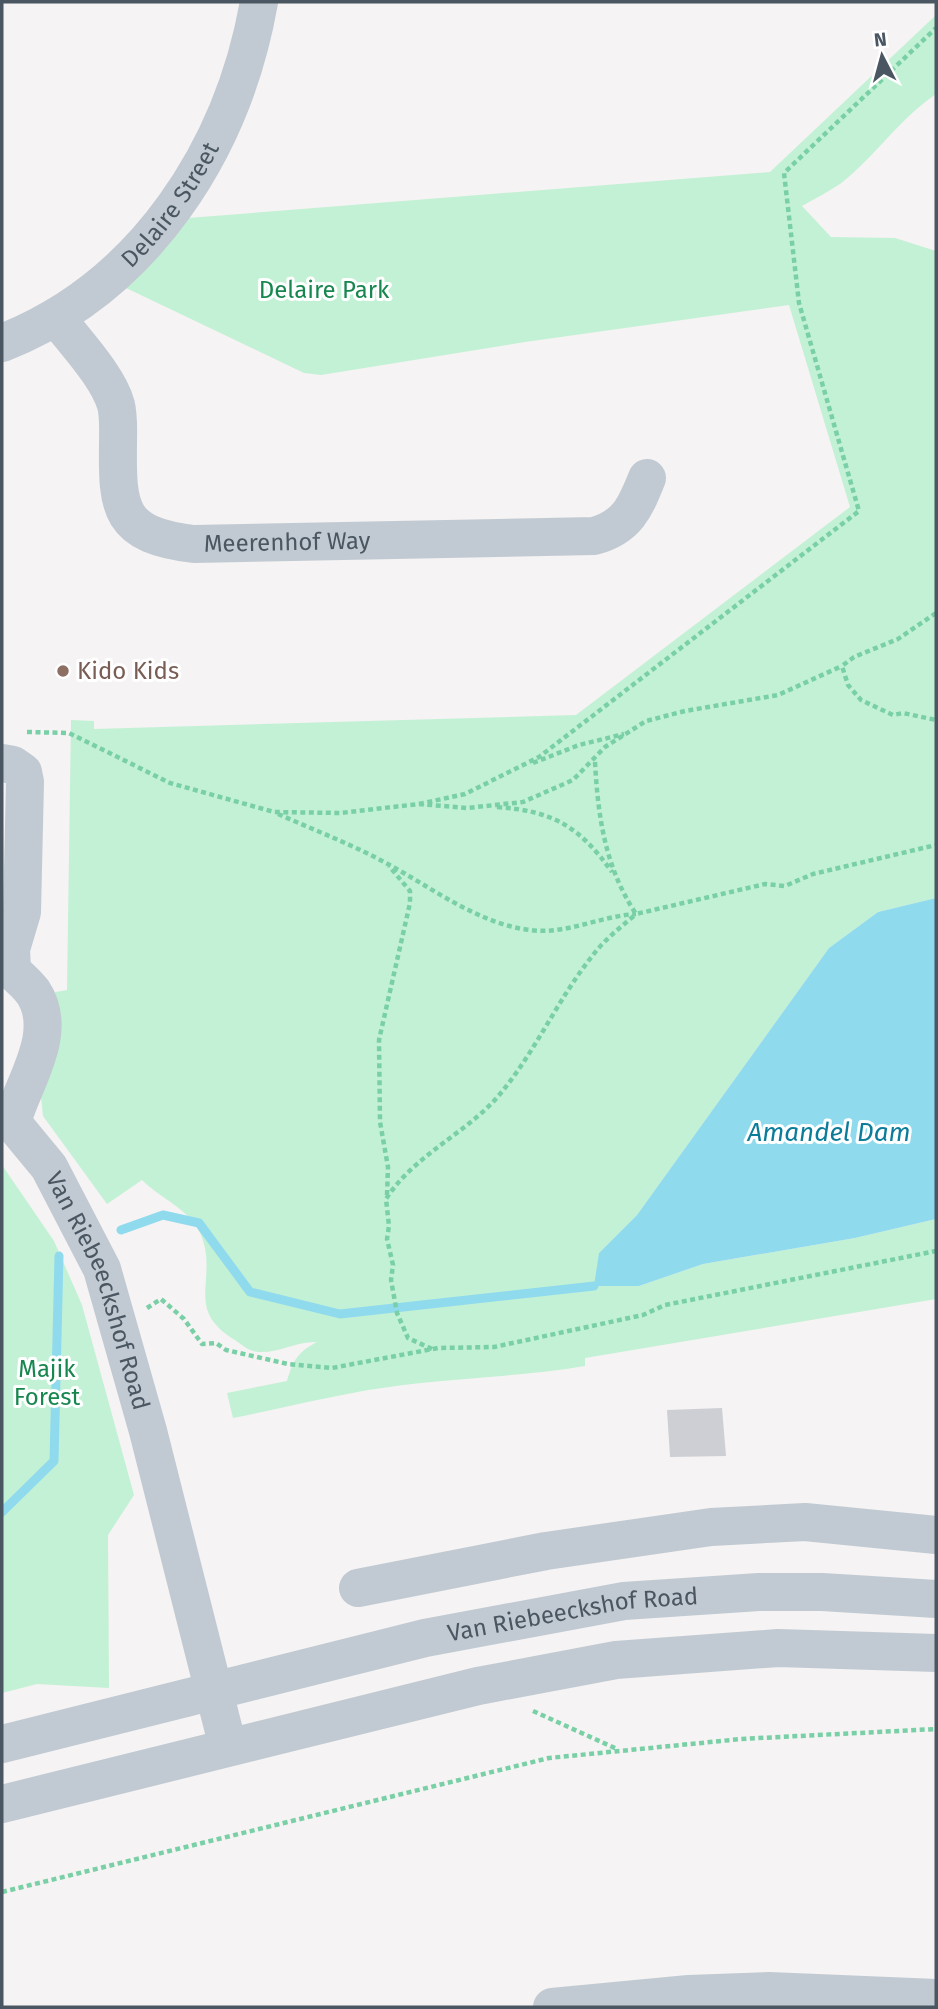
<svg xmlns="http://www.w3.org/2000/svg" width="938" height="2009" font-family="'Fira Sans',sans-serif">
<rect width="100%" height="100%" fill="#f5f3f3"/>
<path fill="#c3f1d5" d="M936,15V94C898,120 876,156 840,184C828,192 814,199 802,206L831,237L895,238L936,251V898L878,912L829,948L637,1215L599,1253L639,1286L703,1264L855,1238L936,1219V1299L585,1358V1366C513,1378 440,1378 368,1390C323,1398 278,1409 233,1418L227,1393L287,1381C293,1360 298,1352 317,1342C297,1341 279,1353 259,1352C250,1352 242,1345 235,1340C183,1309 219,1279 201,1235C190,1209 161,1199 142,1180L107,1204L43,1116L41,1097L51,993L67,990L71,720L94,721V729L576,715L850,507L789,305L525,342L321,375L304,373L124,287L188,218L770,172Z
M2,1165L54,1241L82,1305L134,1495L108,1535L109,1688L37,1684L2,1693Z"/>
<path fill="#90daee" d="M936,898V1219L855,1238L703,1264L639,1286H594L599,1253L637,1215L829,948L878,912Z"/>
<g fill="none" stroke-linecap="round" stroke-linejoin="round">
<path stroke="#90daee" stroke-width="9" d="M121,1230L163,1215L199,1223L250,1292L340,1314L594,1286
M2,1512L54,1461L59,1256"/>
</g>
<path fill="#cdcfd5" d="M722,1408L726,1456L670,1457L667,1410Z"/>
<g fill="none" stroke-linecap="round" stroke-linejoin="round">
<path stroke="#7ad0a6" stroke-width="4.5" stroke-dasharray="5 3.5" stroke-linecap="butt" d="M936,613L898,639L854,657L842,666L848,685L861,700L893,715L903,713L936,720
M27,732L69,733L170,783L274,812L340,813L419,804L467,808L523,802L573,780L605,747L646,721L685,711L778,695L842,666
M595,762C598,817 605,867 636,914L765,884L785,886L813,874L936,845
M533,763L579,745L624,734
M419,804L465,794L539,757L859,511L799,303L784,173L936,28
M497,807C553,811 579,826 612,872
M278,814C314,830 351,844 386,863C431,887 478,924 530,930C566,935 600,916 636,914
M387,1195L388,1167L380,1122L379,1040L410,903V891L389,866
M147,1308L161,1299L184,1319L202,1344L216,1343L226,1350L288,1364L332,1368L438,1348L494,1347L643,1315L665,1305L936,1251
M432,1349L408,1338L397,1313L391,1280L393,1265L387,1239L389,1226L386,1199C413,1157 459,1137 493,1102C533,1058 556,1001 593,955C605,939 621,927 636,914
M533,1711L617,1749
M2,1892L549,1758L741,1739L936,1729"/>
<g stroke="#c1cad2" stroke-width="38">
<path id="s1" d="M56,317C74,341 108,376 116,405C119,417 118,430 118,443C117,510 119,535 194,544L594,536C627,527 635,508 647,478"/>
<path id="s2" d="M2,343C145,287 233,149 259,2"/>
<path d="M2,763L13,765L23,772L25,782L22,912L11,949L12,970"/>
<path d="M2,961C11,971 24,980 33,992C60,1033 23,1082 12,1122"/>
<path id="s3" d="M2,1110L49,1167L102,1269L148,1431L228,1747"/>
<path d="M358,1588L546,1551L711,1527L805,1522L936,1535"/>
<path id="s4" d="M2,1744L425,1638L624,1601L759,1592H822L936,1599"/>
<path d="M2,1804L478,1686L616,1660L778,1648L936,1653"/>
<path d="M552,2007L689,1994L769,1991L936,1998"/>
</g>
</g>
<circle fill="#8d6e63" stroke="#fff" stroke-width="2.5" cx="63" cy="671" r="7"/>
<g text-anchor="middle" stroke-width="6" stroke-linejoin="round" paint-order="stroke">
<g font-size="24" fill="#4a5661" stroke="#fff">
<text dy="8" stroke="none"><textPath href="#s2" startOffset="222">Delaire Street</textPath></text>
<text dy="8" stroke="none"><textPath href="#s1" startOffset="387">Meerenhof Way</textPath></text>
<text dy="8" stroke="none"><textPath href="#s3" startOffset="208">Van Riebeeckshof Road</textPath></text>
<text dy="8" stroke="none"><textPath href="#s4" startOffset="586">Van Riebeeckshof Road</textPath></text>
</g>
<g font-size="24" fill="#17864f" stroke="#fff">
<text x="324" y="298">Delaire Park</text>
<text x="47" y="1377">Majik<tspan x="47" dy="28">Forest</tspan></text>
</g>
<g font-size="24" fill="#785e54" stroke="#fff" text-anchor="start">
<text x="77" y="679">Kido Kids</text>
</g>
<g font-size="26" font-style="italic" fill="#0c7c9b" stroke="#fff">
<text x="829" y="1141">Amandel Dam</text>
</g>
</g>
<rect width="938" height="2009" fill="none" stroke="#4a5661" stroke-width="7"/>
<g transform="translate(882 56) rotate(354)" stroke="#ffffff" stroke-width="5" paint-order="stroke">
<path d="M0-5L12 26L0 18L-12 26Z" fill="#4a5661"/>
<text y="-10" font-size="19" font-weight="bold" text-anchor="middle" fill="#4a5661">N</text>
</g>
</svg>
